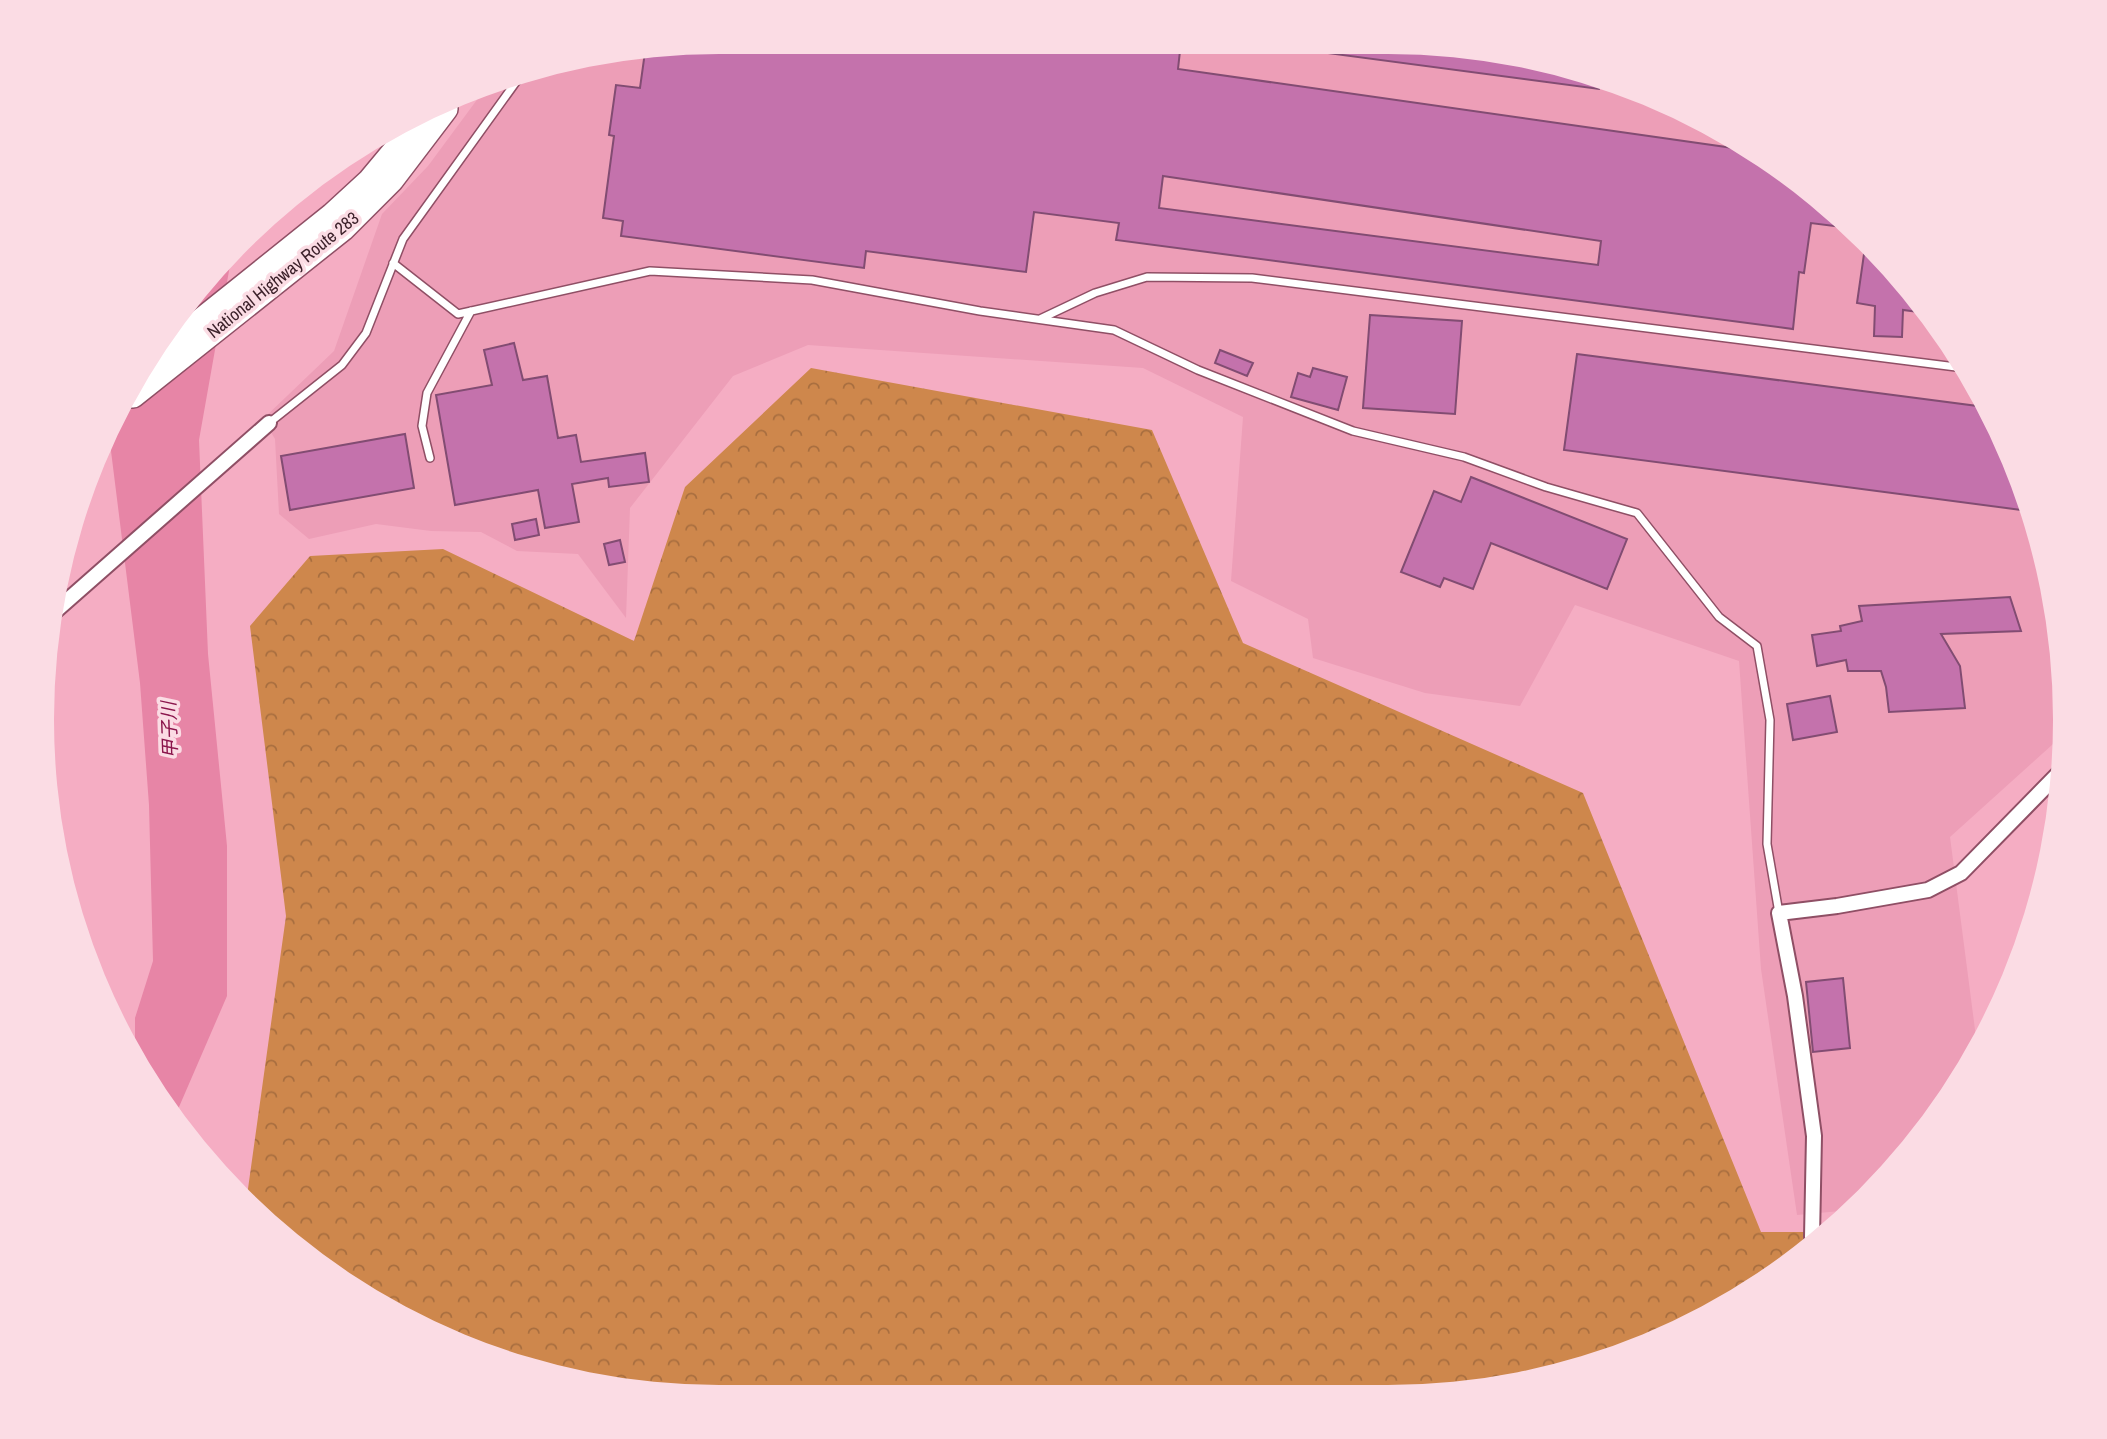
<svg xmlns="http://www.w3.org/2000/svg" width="2107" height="1439" font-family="'Archivo Narrow','Noto Sans JP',sans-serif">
<defs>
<pattern id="forest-crowns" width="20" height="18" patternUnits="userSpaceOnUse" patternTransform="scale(1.75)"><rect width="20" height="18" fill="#ce874c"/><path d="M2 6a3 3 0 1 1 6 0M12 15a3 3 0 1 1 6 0" fill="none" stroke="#a86e3f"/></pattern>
</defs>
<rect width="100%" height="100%" fill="#f5adc3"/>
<path fill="#ed9eb7" d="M720,42H1387L1519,55L1688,112L1867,241L1951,343L2014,461L2052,588L2065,720L2063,735L1950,837L1977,1045L1951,1096L1866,1199L1851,1210L1797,1215L1761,969L1739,661L1575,605L1520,706L1425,693L1313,658L1308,619L1231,581L1243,417L1143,368L808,345L733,376L630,508L626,618L578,554L517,551L481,532L431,531L376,524L309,539L279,514L275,439L263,419L334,351L382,214L428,166L482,93L544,65Z"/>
<path fill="url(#forest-crowns)" d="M811,368L1152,430L1243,643L1583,793L1761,1232H1821L1688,1327L1519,1384L1387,1397H720L587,1384L460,1345L343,1283L246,1203L286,916L250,626L310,556L443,549L634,641L685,487Z"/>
<path fill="#e785a6" d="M232,254L199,440L208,654L227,846V996L179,1107L178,1112L135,1051V1018L153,961L149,805L140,683L109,435L210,273Z"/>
<path fill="#c472ac" stroke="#824c72" stroke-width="2" fill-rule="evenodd" d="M731,42H1181L1178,69L1740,149L1850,228L1811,223L1804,273L1799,272L1793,329L1116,240L1119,223L1034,212L1026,272L866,251L864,268L621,236L623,221L603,218L614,136L609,135L616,85L640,88L645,52L707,44L730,47ZM1163,176L1601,241L1598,265L1159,208Z
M1313,42H1388L1519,55L1601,83L1599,89L1312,51Z
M1866,240L1926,313L1903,310L1902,337L1874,336L1875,306L1857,303Z
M1370,315L1462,321L1455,414L1363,408Z
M514,343L523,380L547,376L558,438L576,435L581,462L645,453L649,482L609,487L608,478L572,484L579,522L545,528L538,490L455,505L436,395L492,385L484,350Z
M1220,350L1253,363L1247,376L1215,363Z
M1577,354L1985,407L2014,461L2029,511L1564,450Z
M1313,368L1347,377L1338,410L1291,397L1298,373L1310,377Z
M405,434L414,488L290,510L281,456Z
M1471,477L1627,539L1607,589L1491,543L1473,589L1444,578L1440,587L1401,572L1434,491L1461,502Z
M536,519L539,535L515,540L512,524Z
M620,540L625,562L609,565L604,544Z
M2010,597L2021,631L1941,634L1960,666L1965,708L1889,712L1886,687L1881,671H1848L1846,660L1817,666L1812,635L1841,631L1840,626L1862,621L1859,606Z
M1830,696L1837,732L1793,740L1787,704Z
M1843,978L1850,1048L1813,1052L1806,982Z"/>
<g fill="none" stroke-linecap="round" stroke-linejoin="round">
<g stroke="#8f4f65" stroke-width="10">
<path id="service" d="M393,263L458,314L650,271L812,280L980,311L1114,330L1198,370L1353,431L1464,457L1546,487L1637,513L1719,617L1757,646L1770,720L1767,844L1779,913
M1040,319L1095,293L1147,277L1252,278L1964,368
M269,423L342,365L366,333L403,239L521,75
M430,458L422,426L427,393L471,311"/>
</g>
<g stroke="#8f4f65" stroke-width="18">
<path id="minor" d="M52,614L269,423
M1812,1237L1814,1136L1795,996L1779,913L1837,906L1928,890L1961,873L2060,772"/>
</g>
<g stroke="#8f4f65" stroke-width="26">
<path id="trunk" d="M161,352L332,215L369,181L414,127
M133,396L343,229L392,180L446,109"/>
</g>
<use href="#service" stroke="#fff" stroke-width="7"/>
<use href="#minor" stroke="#fff" stroke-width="14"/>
<use href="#trunk" stroke="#fff" stroke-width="23"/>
</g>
<g text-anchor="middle" stroke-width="7" stroke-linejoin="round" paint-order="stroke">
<g font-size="18" fill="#3d222b" stroke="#fbdce4">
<text transform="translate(283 275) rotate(-39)" y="6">National Highway Route 283</text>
</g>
<g font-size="19" font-style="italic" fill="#8b154c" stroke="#fbdce4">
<text transform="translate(169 730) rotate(-92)" y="7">甲子川</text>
</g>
</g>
<path d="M0 0H2107V1439H0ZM719 54H1388A665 665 0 0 1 2053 719V720A665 665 0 0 1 1388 1385H719A665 665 0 0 1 54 720V719A665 665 0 0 1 719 54Z" fill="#fbdce4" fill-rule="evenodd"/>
</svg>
